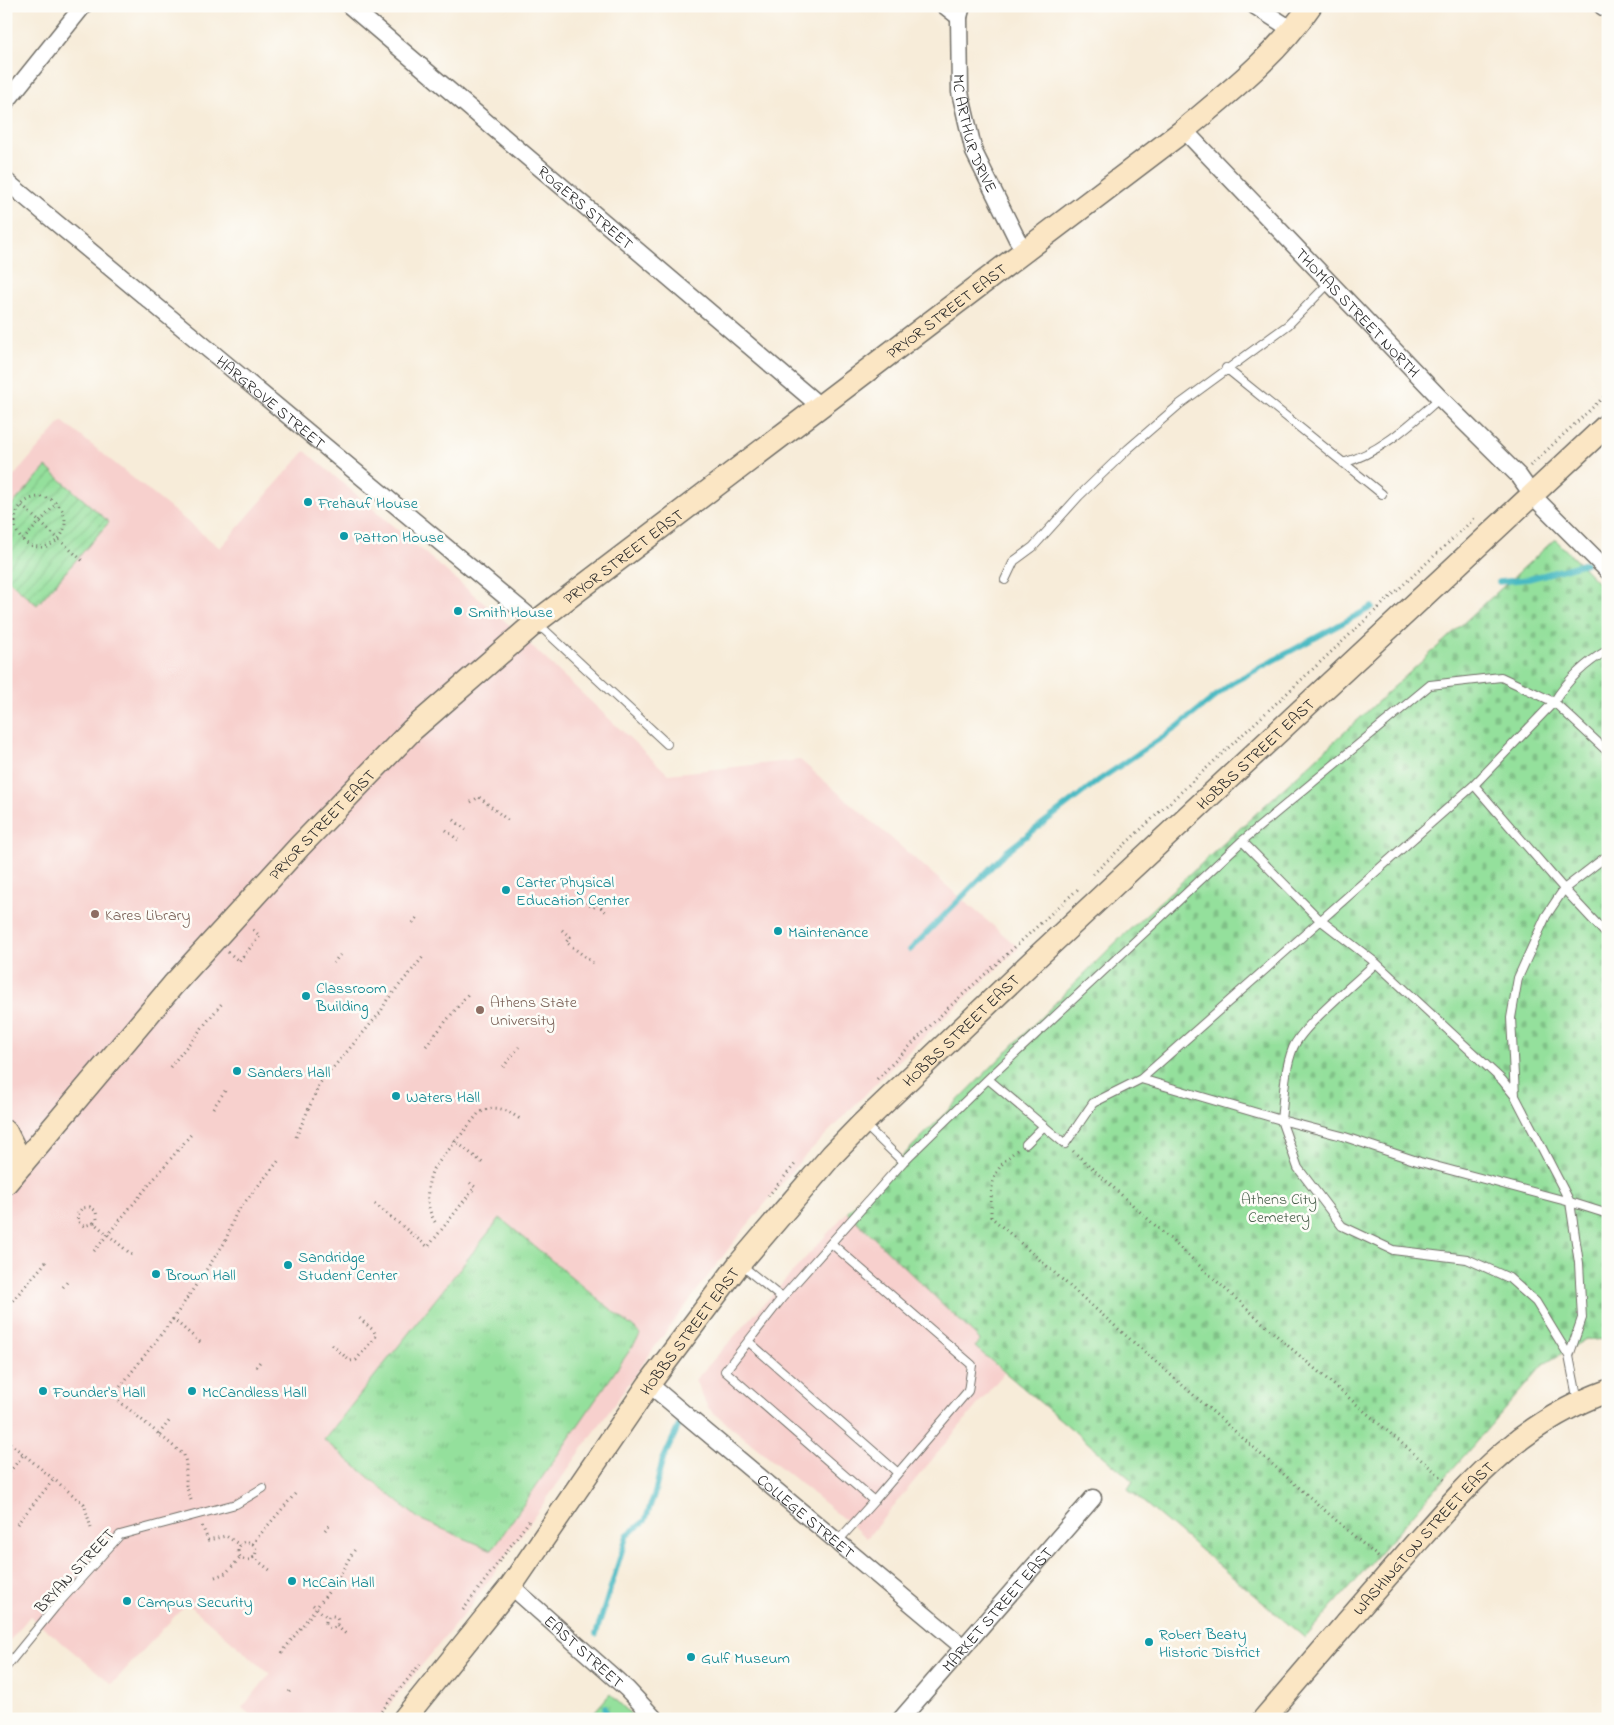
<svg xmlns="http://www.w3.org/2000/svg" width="1614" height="1725" font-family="'Indie Flower',sans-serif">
<defs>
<pattern id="grass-tufts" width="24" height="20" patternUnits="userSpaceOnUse" patternTransform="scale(1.25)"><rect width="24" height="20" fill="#94e09c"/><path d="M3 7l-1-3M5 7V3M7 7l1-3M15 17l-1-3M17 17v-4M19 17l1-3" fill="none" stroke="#80c087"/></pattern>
<pattern id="cemetery-stones" width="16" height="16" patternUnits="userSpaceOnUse" patternTransform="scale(1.25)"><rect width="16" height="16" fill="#94e09c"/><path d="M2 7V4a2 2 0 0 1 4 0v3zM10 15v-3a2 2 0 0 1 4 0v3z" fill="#80c087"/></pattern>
<pattern id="garden-furrows" width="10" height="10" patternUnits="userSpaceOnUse" patternTransform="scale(1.25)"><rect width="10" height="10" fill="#94e09c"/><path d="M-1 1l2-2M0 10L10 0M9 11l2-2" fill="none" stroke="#80c087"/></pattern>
</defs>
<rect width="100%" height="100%" fill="#fdfcf7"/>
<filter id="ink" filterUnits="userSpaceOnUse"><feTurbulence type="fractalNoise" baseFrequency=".02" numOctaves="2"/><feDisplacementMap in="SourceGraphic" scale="10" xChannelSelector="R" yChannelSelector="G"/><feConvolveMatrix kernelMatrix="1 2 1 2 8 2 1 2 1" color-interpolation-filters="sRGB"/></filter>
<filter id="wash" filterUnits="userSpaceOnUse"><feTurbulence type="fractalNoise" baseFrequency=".0096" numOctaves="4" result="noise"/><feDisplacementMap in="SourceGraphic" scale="20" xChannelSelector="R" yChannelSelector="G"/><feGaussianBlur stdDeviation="1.12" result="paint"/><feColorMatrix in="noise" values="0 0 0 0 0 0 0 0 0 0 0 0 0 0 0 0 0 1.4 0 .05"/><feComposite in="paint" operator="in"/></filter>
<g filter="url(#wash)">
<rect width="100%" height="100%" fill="#f7ecd9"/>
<path fill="#f7d0cd" d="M62,421L220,548L305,451L506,622L668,774L800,760L1019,948L888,1071L802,1159L736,1239L657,1344L472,1604L378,1719H255L242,1708L270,1674L187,1603L112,1684L30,1616L6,1645V485Z
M847,1212L980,1340L975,1347L1004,1373L867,1538L708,1408L695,1380Z"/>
<path fill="url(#grass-tufts)" stroke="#608664" d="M500,1218L641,1334L492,1550L419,1519L324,1440Z
M610,1694L636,1719H588Z"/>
<path fill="url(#cemetery-stones)" stroke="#608664" d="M1555,539L1608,593V1340L1586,1339L1544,1364L1305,1638L1128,1489L1133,1481L975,1347L980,1340L847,1212L1114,944Z"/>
<path fill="url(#garden-furrows)" stroke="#608664" d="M46,467L109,522L37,605L6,578V512Z"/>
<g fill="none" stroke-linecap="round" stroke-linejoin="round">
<path stroke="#4ab9c2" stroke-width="5.5" d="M1607,553H1608
M1499,582L1529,579L1586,563
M910,950L1007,851L1099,780L1176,728L1232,683L1372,607
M596,1634L627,1535L645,1521L655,1492L662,1462L680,1423
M605,1707L608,1719"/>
</g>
</g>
<g filter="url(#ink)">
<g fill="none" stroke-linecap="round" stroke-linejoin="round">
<g stroke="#726f68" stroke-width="10">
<path id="lane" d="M1226,368L1382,494
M1343,463C1382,452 1410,424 1440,398
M1005,580L1014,561L1033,547L1079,496L1128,449L1180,404L1288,325L1330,282
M537,623L667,744
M1474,785L1564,889L1608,936
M1242,841L1430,685L1501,677L1554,702C1568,679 1585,663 1608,650
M1376,963C1357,981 1302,1026 1293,1048C1284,1071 1284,1096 1281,1120L1342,1136L1420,1162L1570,1202L1579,1263L1582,1318L1569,1356L1578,1402
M988,1079L1065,1144L1093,1103L1141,1079L1474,785L1554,702L1608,752
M1141,1079L1281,1120L1298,1168L1342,1226L1393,1250L1467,1259L1509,1278L1536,1302L1569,1356
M1515,1096L1511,1018L1518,978L1546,916L1564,889L1608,855
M865,1125L903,1162L988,1079L1242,841L1319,919L1376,963L1502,1080L1515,1096L1570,1202L1608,1214
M1026,1144L1044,1126
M832,1244L972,1365L968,1391L898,1473
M740,1264L782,1298L725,1371L874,1501L838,1541
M782,1298L903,1162
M749,1342L898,1473L874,1501
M6,1667L55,1607L120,1535L236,1504L263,1488"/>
</g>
<g stroke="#726f68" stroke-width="19">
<g id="street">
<path id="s1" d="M350,6L821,407"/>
<path d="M945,6L959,17"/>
<path id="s2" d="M962,6L959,17L960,92L974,152L1017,239L1025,250"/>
<path d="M1255,6L1294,31"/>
<path d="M1602,6L1608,10"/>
<path d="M6,102L83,6"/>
<path id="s3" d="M1184,130L1440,398L1519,476L1533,496L1608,571"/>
<path id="s4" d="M6,181L536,622"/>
<path id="s5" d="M649,1384L963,1647"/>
<path id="s6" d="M511,1586L627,1689L655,1719"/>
<path id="s7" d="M901,1719L1093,1498"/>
</g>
</g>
<g stroke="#726f68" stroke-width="25">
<g id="secondary">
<path d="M6,1132L22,1164"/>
<path id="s8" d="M6,1183L173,985L299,847L412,730L536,622L1184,130C1229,92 1277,55 1310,6"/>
<path id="s9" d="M404,1719L511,1586L649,1384L739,1264L832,1155L863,1123L1037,957L1608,424"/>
<path id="s10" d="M1264,1719C1310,1665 1356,1611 1403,1558C1466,1487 1516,1424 1608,1391"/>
</g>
</g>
<path stroke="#726f68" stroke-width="3" stroke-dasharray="1 4" stroke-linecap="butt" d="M1530,466L1608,393
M15 522a25 25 0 1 1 50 0a25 25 0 1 1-50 0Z
M22,506L85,563
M23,540L56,504
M471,802L479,797L510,822
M454,820L466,830
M446,830L458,840
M1093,874L1476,517
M586,902L593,908L597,904L606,912
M413,923L419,915
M562,930L570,937L566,942L593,963
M228,952L239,961L260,936L251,928
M333,963L340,955
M426,1046L468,994
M170,1067L223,1002
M503,1067L519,1047
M877,1079L946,1010L1078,889
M213,1108L227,1088
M296,1137L320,1083L380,1013L387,1000L423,957
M454,1140L484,1164
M1017,1150C990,1171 991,1185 991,1217L1379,1558
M1073,1151L1286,1344L1447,1482
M768,1196L797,1162
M375,1204L428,1247L475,1187L469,1182
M435,1222C425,1206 426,1186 433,1169L478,1114C494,1103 505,1109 520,1119
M94,1223L97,1219L96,1211L90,1207L82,1208L77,1215L78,1222L84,1226L94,1223L132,1255
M94,1251L193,1132
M63,1287L68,1281
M6,1308L46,1262
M173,1319L113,1396L184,1455L186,1463V1485L192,1503
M200,1342L173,1319L225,1242L236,1213L280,1159
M332,1345L350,1361L356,1360L376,1336L374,1331L357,1316
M256,1367L262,1359
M159,1434L170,1420
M6,1440L84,1504L91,1528
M6,1476L24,1454
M17,1524L54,1479
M202,1526L208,1540L226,1536L240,1545
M325,1530L330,1524
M238 1551a9 9 0 1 1 18 0a9 9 0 1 1-18 0Z
M252,1544L295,1494
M253,1557L271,1571
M215,1577L226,1573L241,1557
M313,1605L328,1618
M463,1610L529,1521
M326 1622a6 6 0 1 1 12 0a6 6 0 1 1-12 0Z
M337,1626L347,1635
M282,1653C298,1630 316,1609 332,1587C342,1574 347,1559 357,1547
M289,1692L292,1689
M375,1719L422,1662"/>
<use href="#lane" stroke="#fff" stroke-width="8"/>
<use href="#street" stroke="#fff" stroke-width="16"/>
<use href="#secondary" stroke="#fbe6c4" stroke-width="22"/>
</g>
</g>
<g fill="#0f9aa8" stroke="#fdfcf7" stroke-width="2">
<circle cx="308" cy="502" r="5"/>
<circle cx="344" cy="536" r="5"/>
<circle cx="458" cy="611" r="5"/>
<circle cx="506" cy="890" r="5"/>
<circle cx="778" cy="931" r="5"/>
<circle cx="306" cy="996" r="5"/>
<circle cx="237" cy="1071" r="5"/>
<circle cx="396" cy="1096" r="5"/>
<circle cx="288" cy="1265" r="5"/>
<circle cx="156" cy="1274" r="5"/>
<circle cx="43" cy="1391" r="5"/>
<circle cx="192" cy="1391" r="5"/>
<circle cx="292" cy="1581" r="5"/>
<circle cx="127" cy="1601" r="5"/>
<circle cx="1149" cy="1642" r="5"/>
<circle cx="691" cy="1657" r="5"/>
</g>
<g fill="#8d6e63" stroke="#fdfcf7" stroke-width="2">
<circle cx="95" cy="914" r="5"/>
<circle cx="480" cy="1010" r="5"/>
</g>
<g text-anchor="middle" stroke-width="5" stroke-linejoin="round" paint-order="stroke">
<g font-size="16" fill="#2b2b2b" stroke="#fdfcf7">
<text dy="6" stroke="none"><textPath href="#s2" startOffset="130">MC ARTHUR DRIVE</textPath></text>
<text dy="6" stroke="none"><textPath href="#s1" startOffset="310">ROGERS STREET</textPath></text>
<text dy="6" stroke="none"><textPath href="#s8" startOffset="1288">PRYOR STREET EAST</textPath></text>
<text dy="6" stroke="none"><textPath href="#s3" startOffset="252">THOMAS STREET NORTH</textPath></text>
<text dy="6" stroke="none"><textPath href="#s4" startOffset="345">HARGROVE STREET</textPath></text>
<text dy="6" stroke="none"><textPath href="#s8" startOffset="882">PRYOR STREET EAST</textPath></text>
<text dy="6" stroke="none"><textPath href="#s9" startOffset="1292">HOBBS STREET EAST</textPath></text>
<text dy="6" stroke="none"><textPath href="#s8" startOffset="478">PRYOR STREET EAST</textPath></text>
<text dy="6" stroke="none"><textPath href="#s9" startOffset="888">HOBBS STREET EAST</textPath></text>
<text dy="6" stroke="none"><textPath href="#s9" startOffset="482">HOBBS STREET EAST</textPath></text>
<text dy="6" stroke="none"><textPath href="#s5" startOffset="205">COLLEGE STREET</textPath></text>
<text dy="6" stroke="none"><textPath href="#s10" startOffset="241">WASHINGTON STREET EAST</textPath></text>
<text transform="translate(74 1570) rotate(-47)" y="6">BRYAN STREET</text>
<text dy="6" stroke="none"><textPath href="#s7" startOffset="146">MARKET STREET EAST</textPath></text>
<text dy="6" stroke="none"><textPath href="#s6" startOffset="98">EAST STREET</textPath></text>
</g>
<g font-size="16" fill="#0d838f" stroke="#fdfcf7" text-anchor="start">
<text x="318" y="508">Frehauf House</text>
<text x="354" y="542">Patton House</text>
<text x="468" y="617">Smith House</text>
<text x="516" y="887">Carter Physical<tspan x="516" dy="18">Education Center</tspan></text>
<text x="788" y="937">Maintenance</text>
<text x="316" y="993">Classroom<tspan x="316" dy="18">Building</tspan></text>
<text x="247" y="1077">Sanders Hall</text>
<text x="406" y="1102">Waters Hall</text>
<text x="298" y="1262">Sandridge<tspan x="298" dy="18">Student Center</tspan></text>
<text x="166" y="1280">Brown Hall</text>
<text x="53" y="1397">Founder's Hall</text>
<text x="202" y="1397">McCandless Hall</text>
<text x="302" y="1587">McCain Hall</text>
<text x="137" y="1607">Campus Security</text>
<text x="1159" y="1639">Robert Beaty<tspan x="1159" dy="18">Historic District</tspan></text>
<text x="701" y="1663">Gulf Museum</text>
</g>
<g font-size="16" fill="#785e54" stroke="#fdfcf7" text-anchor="start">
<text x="105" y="920">Kares Library</text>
<text x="490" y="1007">Athens State<tspan x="490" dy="18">University</tspan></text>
</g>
<g font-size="16" fill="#4a614d" stroke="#fdfcf7">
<text x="1279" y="1204">Athens City<tspan x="1279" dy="18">Cemetery</tspan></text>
</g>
</g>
<rect width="1614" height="1725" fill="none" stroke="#fdfcf7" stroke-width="25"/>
</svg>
